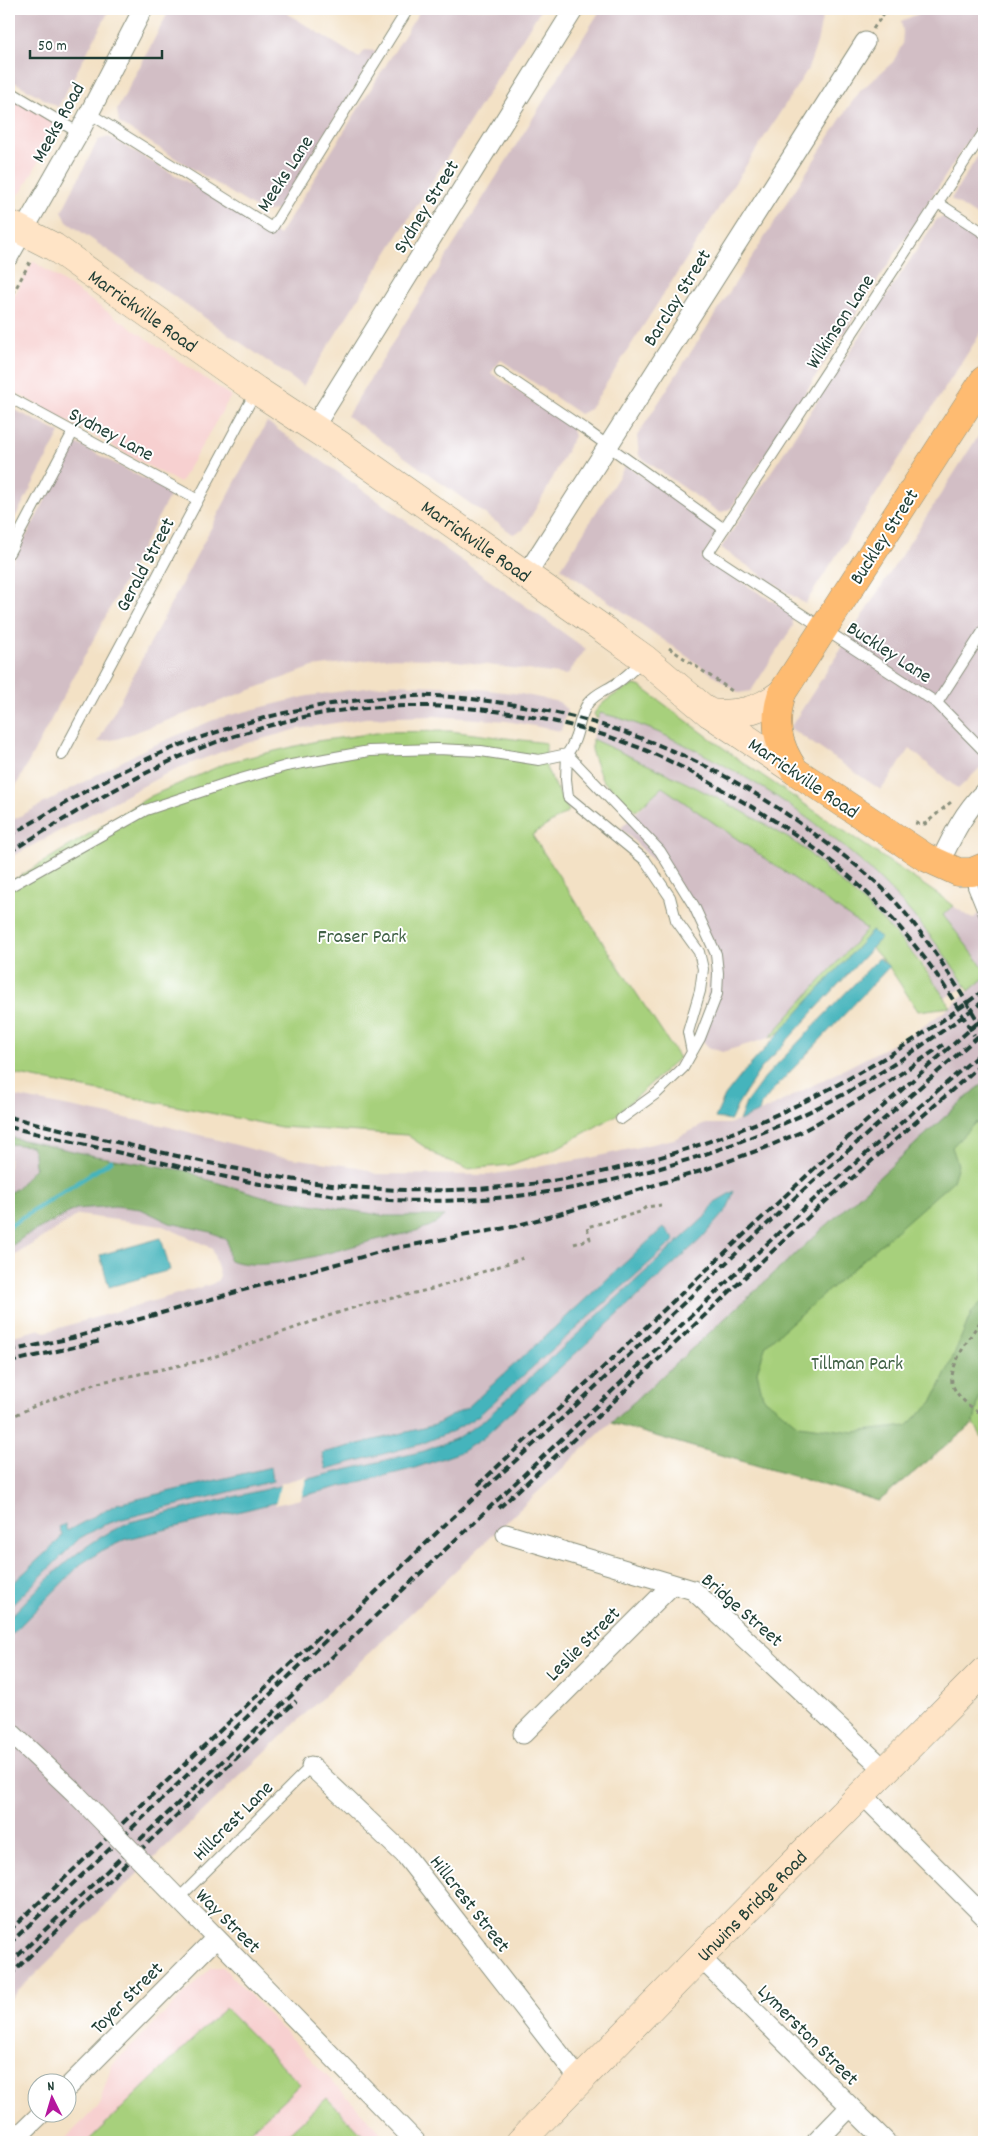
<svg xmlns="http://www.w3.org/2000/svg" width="993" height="2151" font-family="Dekko,sans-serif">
<rect width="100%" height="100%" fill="#fff"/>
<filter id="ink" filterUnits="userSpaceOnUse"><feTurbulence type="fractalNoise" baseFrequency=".02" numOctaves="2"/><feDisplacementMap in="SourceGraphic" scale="10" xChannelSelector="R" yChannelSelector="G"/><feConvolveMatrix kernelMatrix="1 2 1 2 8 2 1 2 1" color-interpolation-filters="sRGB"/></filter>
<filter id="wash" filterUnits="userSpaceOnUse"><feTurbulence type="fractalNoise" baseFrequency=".0096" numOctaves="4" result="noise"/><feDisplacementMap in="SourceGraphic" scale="20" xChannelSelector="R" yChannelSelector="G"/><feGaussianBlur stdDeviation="1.12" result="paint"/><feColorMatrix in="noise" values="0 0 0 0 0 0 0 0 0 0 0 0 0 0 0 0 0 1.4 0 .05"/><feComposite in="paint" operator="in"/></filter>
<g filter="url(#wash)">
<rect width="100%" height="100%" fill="#f3e1c5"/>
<path fill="#f7d0d0" d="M9,93L59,125L21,193L9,197Z
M33,261L231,396L180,483L9,389V306Z
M212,1967H223L390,2142H62L99,2105L112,2065Z"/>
<path fill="#d2bec5" d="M9,9H110L58,107L9,79Z
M170,9H280L359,58L365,50L377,51L278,210L262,212L119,123L117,110Z
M421,9H541L303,386L67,222L62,211L98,140L109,137L279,235Z
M601,9H829L822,18L817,43L808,69L590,409L580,414L501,360L491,373L571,427L574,436L546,491L523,530L513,534L347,416Z
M925,9H984V116L731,508L720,513L639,456L637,436L847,109L861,90L893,62L902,45L903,32L901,21L923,12Z
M984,146V221L951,199Z
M947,216L984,243V328L805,604L721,548L937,219Z
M9,407L60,433L9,529Z
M267,422L586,649L567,675L440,659L383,658L313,667L117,739L98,742Z
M984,427V764L958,789L910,749L881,790L790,728Z
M76,443L171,493L9,799V568Z
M626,465L719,530L702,558L792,613L793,626L751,691L739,693L561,568Z
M394,684L462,687L521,694L559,702L567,710L561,731L507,721L433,716L366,718L298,729L240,745L173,770L9,858V822L145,749L218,718L308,696Z
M600,713L626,719L678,740L788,802L856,857L893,891L930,934L966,986L945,998L922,963L861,899L793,841L688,783L592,739Z
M662,787L868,929L769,1038L722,1052L708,1047L696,1032L705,1012L711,966L700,930L658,865L621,828Z
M953,906L973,919L984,908V968L943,915Z
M984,978V1083L960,1103L605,1428L133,1878L9,2000V1337L41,1329L45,1332L212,1284L217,1281L220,1276L212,1248L163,1226L78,1215L9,1259V1095L166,1126L277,1156L358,1167L376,1174L489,1175L590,1158L674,1139L705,1124H728L739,1121L769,1108L914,1033L950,1007Z"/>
<path fill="#a7d07c" stroke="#638658" d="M635,685L641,687L741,761L943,898L953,906L943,915L984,968V978L969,991C907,892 824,820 722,764C683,743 644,723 600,713L597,719L594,714C601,701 621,690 635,685Z
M450,731L546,743V768L569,811L532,835L679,1058L615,1116L557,1148L510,1165L467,1169L438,1156L407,1135L281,1127L9,1073V883L151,796L229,762L317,741L384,732Z
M592,739C659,770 728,800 791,840C805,848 817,861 829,872C875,911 919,954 950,1007L918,1011L889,967L872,948L881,938L872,931L785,1029L769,1038L867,929L662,787L636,811L602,780L592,753Z
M984,1083V1441L974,1423L879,1501L611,1423L960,1103Z
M225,2008L300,2084L239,2142H90L88,2141Z
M327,2098L369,2142H279Z"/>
<path fill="#85b26c" stroke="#527850" d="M984,1083V1132L976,1122L952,1147L958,1165L953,1181L766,1345L757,1372L763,1397L798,1425L854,1432L907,1426L932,1402L948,1369L972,1311L984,1300V1390L979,1398L974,1423L879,1501L611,1423L960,1103Z
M9,1137L95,1156L188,1171L205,1179L266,1197L386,1216H444C433,1231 395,1235 376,1240C336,1250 269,1274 229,1260L227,1240L211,1232L170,1223L141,1209L115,1206L76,1209L25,1236L9,1248V1193L17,1188L35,1168L34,1153L31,1146L9,1144Z"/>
<path fill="#45b4bc" stroke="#327878" d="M872,931L881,938L760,1070L739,1102L731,1120L715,1118L725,1096L743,1073Z
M879,958L889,967L773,1090L761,1105L759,1112L739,1121L746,1103L765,1077Z
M734,1191L728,1208L701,1239L482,1439L461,1452L412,1469L127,1539L103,1550L81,1564L9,1637V1618C49,1578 76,1546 130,1522L424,1451L455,1439L482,1422L707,1215L715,1202Z
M664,1227L675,1240L478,1416L453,1431L421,1444L326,1469L322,1453L435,1425L468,1407Z
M161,1238L170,1270L109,1287L100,1255Z
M271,1467L273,1481L122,1519L104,1525L80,1538L9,1608V1587L60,1539L62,1535L59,1527L65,1524L67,1531L117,1504Z"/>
<path fill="#f3e1c5" d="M307,1476L301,1499L275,1505L281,1483Z"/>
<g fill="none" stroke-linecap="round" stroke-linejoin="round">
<path stroke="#45b4bc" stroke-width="5" d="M9,1226L111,1161"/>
</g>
</g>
<g filter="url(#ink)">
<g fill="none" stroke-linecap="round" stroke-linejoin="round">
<g stroke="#898f7c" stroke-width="12">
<path id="service" d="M9,91L79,133
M89,113L272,228L408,9
M984,132L708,553L937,703L984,751
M938,203L984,233
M500,372L586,430L724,529
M9,397L198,500
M9,553L73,432
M937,703L984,630
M62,755L256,391
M972,873L973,887L984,914
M9,887L146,810L227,783L286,766L369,751L437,749L481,751L539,760L567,754L566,779L568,797L645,860L670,897L676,920L699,952L703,969L700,991L688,1032L692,1052
M621,1119L657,1093L683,1068L700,1038L717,994L718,973L716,954L694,906L660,851L567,754C580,737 577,719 588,703C596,693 607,690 617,683C627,676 635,668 644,659
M178,1899L311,1766"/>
</g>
<g stroke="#898f7c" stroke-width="21">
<path id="minor" d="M9,256L79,133L143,9
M314,427L574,9
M526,575L865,42
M939,864C952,837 963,813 984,792
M506,1534L693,1590L886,1771
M9,1731L73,1791
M523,1734L673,1584
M311,1766L405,1855L580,2080
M862,1794L984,1916
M150,1870L416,2142
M700,1957L886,2142
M68,2087L216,1938
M12,2142L41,2114
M816,2142L850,2107"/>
</g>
<g stroke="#898f7c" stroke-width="29">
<g id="secondary">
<path id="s1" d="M9,224L54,247L256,390L340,445L596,624L645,659L709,713L795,771"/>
<path d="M709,713C737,716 759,711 782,693"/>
<path id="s2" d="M520,2142L700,1957L984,1671"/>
</g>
</g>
<g stroke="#898f7c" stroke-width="29">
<path id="primary" d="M984,380L782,693C773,723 777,745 795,771L925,857L958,872H972L984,867"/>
</g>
<path stroke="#898f7c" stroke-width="3" stroke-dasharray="4 4" stroke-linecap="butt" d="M873,29L887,9
M9,301L31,260
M669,648L732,691
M915,823L925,824L951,802
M574,1244L590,1239L587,1227L640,1212L646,1207L661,1205
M980,1322C971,1335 946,1370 953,1386C959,1400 973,1408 984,1416
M9,1418L37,1405L97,1383L205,1360L328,1316L359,1306L436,1288L523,1258"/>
<use href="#service" stroke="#fff" stroke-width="10"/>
<use href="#minor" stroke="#fff" stroke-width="19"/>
<use href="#secondary" stroke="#ffe4c6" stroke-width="28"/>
<use href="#primary" stroke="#febb71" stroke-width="28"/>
<path stroke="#1f3d34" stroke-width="4" stroke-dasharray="8 4" stroke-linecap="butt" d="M9,836C51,812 93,785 137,764C173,746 214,732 253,721C306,706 360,698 415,696C439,695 464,698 488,701C605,715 715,760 809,830C840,853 875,877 900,907C932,944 957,986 982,1028
M9,852C79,811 150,764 228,738C261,728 296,717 331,712C434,697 544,710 640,748C675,762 708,781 740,800C810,840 869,886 919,951C940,977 957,1006 974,1035
M9,1117C73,1132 136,1147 200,1161C251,1172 302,1183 353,1187C586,1208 801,1130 984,990
M9,1127C68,1141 126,1154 185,1168C239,1180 293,1192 348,1197C521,1214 694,1174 846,1093C895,1066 940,1033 984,1001
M9,1351L72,1338L390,1249L511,1227L559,1214L701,1171L767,1147L801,1132L878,1089L943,1045
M9,1362L101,1341
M478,1485L835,1149L984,1017
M499,1508L572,1441L817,1209L984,1062
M9,1931L326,1630
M9,1944L152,1809L451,1519L555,1425L801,1192L984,1031
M9,1964L811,1202L984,1050
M9,1976L296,1701"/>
<g stroke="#898f7c" stroke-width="21" stroke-linecap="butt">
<path id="minor-bridge" d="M73,1791L150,1870"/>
</g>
<use href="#minor-bridge" stroke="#fff" stroke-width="19"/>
</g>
</g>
<g text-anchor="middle" stroke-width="4" stroke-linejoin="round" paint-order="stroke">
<g font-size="20" fill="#1f3d34" stroke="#fff">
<text transform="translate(57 122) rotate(-61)" y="7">Meeks Road</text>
<text transform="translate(284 173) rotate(-57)" y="7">Meeks Lane</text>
<text transform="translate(425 206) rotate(-58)" y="7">Sydney Street</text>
<text transform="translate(676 297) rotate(-58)" y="7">Barclay Street</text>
<text dy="7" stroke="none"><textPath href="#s1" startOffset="160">Marrickville Road</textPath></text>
<text transform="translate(839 321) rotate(-57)" y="7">Wilkinson Lane</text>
<text transform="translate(112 433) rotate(28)" y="7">Sydney Lane</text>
<text transform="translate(883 536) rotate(-57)" y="7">Buckley Street</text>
<text dy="7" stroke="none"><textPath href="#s1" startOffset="565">Marrickville Road</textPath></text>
<text transform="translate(144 564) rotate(-62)" y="7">Gerald Street</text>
<text transform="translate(890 651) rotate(33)" y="7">Buckley Lane</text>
<text transform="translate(804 777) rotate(34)" y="7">Marrickville Road</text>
<text transform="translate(743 1609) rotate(41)" y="7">Bridge Street</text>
<text transform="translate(582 1643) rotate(-45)" y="7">Leslie Street</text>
<text transform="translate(232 1820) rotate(-45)" y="7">Hillcrest Lane</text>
<text transform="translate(471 1903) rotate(52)" y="7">Hillcrest Street</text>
<text dy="7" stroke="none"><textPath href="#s2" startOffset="331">Unwins Bridge Road</textPath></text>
<text transform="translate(229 1920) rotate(45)" y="7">Way Street</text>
<text transform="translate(126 1997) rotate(-45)" y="7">Toyer Street</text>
<text transform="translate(809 2034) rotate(45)" y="7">Lymerston Street</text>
</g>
<g font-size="20" fill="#416246" stroke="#fff">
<text x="362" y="942">Fraser Park</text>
<text x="857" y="1369">Tillman Park</text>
</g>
</g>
<rect width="993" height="2151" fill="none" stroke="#fff" stroke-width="30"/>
<g transform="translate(52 2098) rotate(355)"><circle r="24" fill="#ffffff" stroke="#a5b1ae"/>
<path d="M0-4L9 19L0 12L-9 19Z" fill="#b5179e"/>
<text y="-8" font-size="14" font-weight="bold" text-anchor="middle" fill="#1f3d34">N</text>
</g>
<path d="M30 50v8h132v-8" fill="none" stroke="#1f3d34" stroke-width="2.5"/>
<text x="38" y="50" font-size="15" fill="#1f3d34" stroke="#ffffff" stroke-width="4" paint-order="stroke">50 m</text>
</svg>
